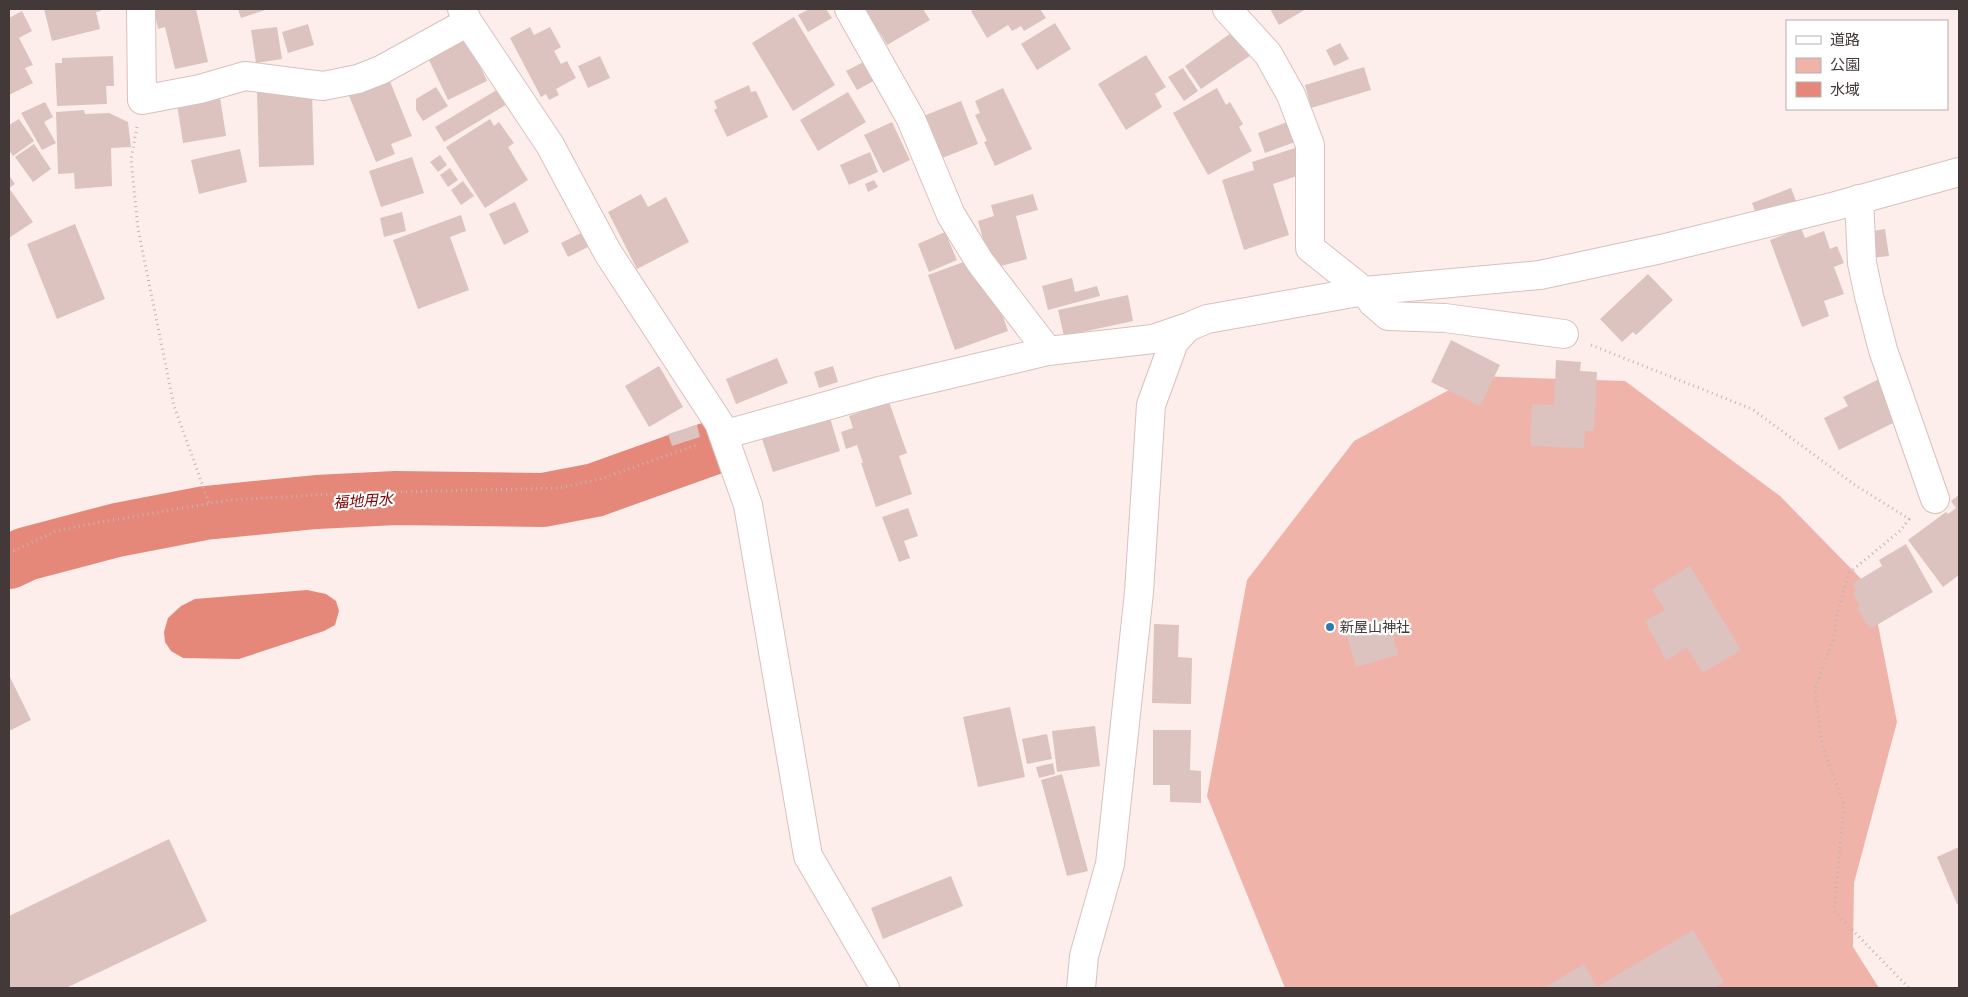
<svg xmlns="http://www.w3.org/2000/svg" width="1968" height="997" font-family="'Work Sans','Noto Sans JP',sans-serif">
<rect width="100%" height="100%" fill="#fdeeeb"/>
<path fill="#efb3aa" d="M1475,376L1625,381L1780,496L1871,589L1897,722L1854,883L1853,947L1879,988H1285L1207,796L1247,580L1354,441Z"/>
<path fill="#e5887a" d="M307,590L326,594L336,601L339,611L335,625L324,631L239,659L183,658L171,651L165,642L164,632L168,618L181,606L195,599Z"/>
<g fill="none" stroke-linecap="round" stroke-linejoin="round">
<path stroke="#e5887a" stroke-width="54" d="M9,562L26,554L117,530L205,513L316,502L396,498L543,500L595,490L715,447"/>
</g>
<path fill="#dcc3bf" d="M44,9H100L101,11L96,12L100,29L52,41Z
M154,9H196L208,62L175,69L165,27L158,29Z
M238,9H268L241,18Z
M809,9H826L832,18L808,32L798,15Z
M859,9H923L930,20L887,45L879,31L874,35Z
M975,9H1040L1046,18L1024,31L1021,26L1012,31L1008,25L987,38L971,11Z
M1270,9H1306L1279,25Z
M22,11L32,31L19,38L33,65L25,68L33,83L9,95V18Z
M794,17L835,85L793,111L752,43Z
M1055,23L1071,49L1037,70L1021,44Z
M308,24L314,45L288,53L282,32Z
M277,27L282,59L256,63L251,30Z
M530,27L534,35L550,27L561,47L554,51L561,64L567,61L576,78L556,89L559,95L549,100L546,94L541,97L510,38Z
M1238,28L1254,53L1201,89L1185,66Z
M465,34L487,81L448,100L426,54Z
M1340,43L1349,59L1334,66L1326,50Z
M1146,55L1166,87L1155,94L1162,107L1126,130L1098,84Z
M113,56L114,86H106L107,104L57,106L55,63H62V58Z
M600,56L610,78L588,88L578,66Z
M869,59L879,78L857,90L846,71Z
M1364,67L1371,90L1311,108L1305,85Z
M1183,68L1198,91L1184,101L1168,77Z
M387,74L412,136L391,144L395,154L376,162L347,91Z
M749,85L751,92L756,91L768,117L727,137L714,110L717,108L714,101Z
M436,87L448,106L423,121L416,110V99Z
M500,88L509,103L444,142L435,127Z
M1003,88L1032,149L995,166L984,142L987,141L975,115L980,113L975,101Z
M1217,88L1226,105L1230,102L1243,124L1239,127L1252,151L1208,175L1173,113Z
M312,89L314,165L259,167L257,91Z
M848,92L866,122L818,151L800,120Z
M220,97L226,136L183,143L177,104Z
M961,101L978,144L937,160L921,117Z
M45,102L53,117L44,122L56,143L42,150L21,113Z
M84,110L85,114L109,113L128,122L131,147L111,148L112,186L75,189L74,173L58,174L56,112Z
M19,119L34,141L13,156L9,150V125Z
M490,119L494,126L499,122L514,143L508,147L528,180L485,208L446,147Z
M1295,119L1303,139L1265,153L1258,133Z
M892,122L910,160L883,173L864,135Z
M34,144L51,169L33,182L15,157Z
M1295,148L1303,174L1273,184L1289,235L1244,250L1222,180L1254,170L1252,162Z
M240,149L247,182L199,194L191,160Z
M870,152L878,172L849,185L840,165Z
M440,155L447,165L438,172L430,162Z
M412,157L424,193L381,207L369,171Z
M450,168L458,180L448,187L440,175Z
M9,175L15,184L9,188L33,222L9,238Z
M874,180L878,187L868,192L865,184Z
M463,181L474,196L461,205L451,190Z
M1791,188L1796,201L1757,216L1752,203Z
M641,194L648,207L666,197L689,242L637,269L608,212Z
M1033,194L1038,210L1016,216L1027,259L997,267L988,257L978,221L994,216L991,205Z
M515,202L529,232L504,245L489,214Z
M402,212L406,231L384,237L380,218Z
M461,215L466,231L450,237L469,290L418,309L393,240Z
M75,224L105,299L57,319L27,244Z
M1801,228L1805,238L1824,231L1830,249L1837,246L1844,263L1834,267L1844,294L1824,301L1829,316L1802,327L1770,240Z
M1885,229L1889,256L1871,258L1867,232Z
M945,232L957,260L929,272L918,244Z
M581,233L588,247L568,257L561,243Z
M969,260L979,277L987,296L995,293L1008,331L955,350L928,275Z
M1648,274L1673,300L1636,335L1633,332L1622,342L1600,319Z
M1072,278L1075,292L1097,286L1100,296L1048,310L1042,286Z
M1128,295L1133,321L1064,336L1058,310Z
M1451,340L1500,365L1480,406L1431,382Z
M777,358L788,383L736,404L726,379Z
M1556,360L1581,362L1580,371L1597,372L1594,431H1585L1584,448L1530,446L1532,404L1554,405Z
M659,366L683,407L649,427L625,386Z
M833,366L838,382L819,388L814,372Z
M1881,378L1901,419L1839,450L1824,418L1848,406L1843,397Z
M889,402L907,453L899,456L912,494L876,507L861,463H863L857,445L846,449L841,432L853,428L849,416Z
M830,418L840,451L773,472L762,439Z
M697,425L700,437L672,446L668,434Z
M1959,495V575L1943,587L1908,540L1946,512L1948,514L1956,508L1951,501Z
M908,508L918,536L904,541L910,558L899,562L882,517Z
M1906,544L1933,592L1870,629L1857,608L1860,606L1853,593L1856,591L1852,584L1882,566L1879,560Z
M1690,566L1741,650L1703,673L1687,648L1666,660L1645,621L1665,610L1652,589Z
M1388,617L1398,655L1356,667L1345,629Z
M1154,624L1179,625L1178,657L1192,658L1191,704L1152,703Z
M9,675L31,720L9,731Z
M1010,707L1025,777L978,787L963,717Z
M1095,726L1100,766L1057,772L1052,731Z
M1153,730H1191L1190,770L1201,771V803L1170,802V785H1153Z
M1047,734L1052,759L1027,764L1022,739Z
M1053,763L1055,774L1039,778L1036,767Z
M1062,774L1088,871L1067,876L1041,780Z
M169,839L207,921L66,988H9V916Z
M1959,847V904H1957L1937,857Z
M951,876L963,906L883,939L871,908Z
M1693,930L1724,982L1714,988H1544L1584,964L1597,987Z"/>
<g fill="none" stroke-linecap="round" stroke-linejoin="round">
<g stroke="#d9c0bc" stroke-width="30">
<path id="street" d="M141,9L142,100L200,89L245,76L323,86L358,79L381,70L468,22
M462,9L468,22L550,145L608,253L719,423L748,505L808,856L885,988
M849,9L911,119L951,215L980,262L1048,351
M1227,9L1268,54L1291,95L1310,145V248L1364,291L1373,303L1388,316L1445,318L1564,334
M1859,199L1862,263L1869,296L1883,350L1935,499
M723,435L883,390L1048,351L1153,339L1188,327
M1081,988L1084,956L1110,864L1139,592L1151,405L1174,342L1188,327L1207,319L1364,291L1540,275L1661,249L1832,207L1959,172"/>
</g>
<path stroke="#c2b5b2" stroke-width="3" stroke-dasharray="1 4" stroke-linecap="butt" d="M137,127L131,159L138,229L174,406L209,503
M1591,345L1752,409L1855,485L1909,519L1901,530L1849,573L1836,619L1834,638L1815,688L1822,744L1844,805L1834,911L1909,988
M9,553L56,531L95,523L230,500L351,493L559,488L600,479L697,445"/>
<use href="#street" stroke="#fff" stroke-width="28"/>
</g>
<circle fill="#2a7dad" stroke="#fff" stroke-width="2" cx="1330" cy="627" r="5"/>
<g text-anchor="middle" stroke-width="4.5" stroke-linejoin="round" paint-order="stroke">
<g font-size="14" fill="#433938" stroke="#fff" text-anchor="start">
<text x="1340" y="632">新屋山神社</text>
</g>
<g font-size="15" font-style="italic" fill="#7a0403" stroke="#fff">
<text transform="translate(363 501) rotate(-4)" y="5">福地用水</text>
</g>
</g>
<rect width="1968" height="997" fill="none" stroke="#433938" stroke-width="20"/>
<rect x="1786" y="20" width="162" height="90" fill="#ffffff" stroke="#b4b0af"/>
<rect x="1796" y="36" width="25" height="8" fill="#ffffff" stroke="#b4b0af"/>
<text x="1830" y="45" font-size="15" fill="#433938">道路</text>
<rect x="1796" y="58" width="25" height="15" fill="#efb3aa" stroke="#b4b0af"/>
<text x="1830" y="70" font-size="15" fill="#433938">公園</text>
<rect x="1796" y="82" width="25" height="15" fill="#e5887a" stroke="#b4b0af"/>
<text x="1830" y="95" font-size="15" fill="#433938">水域</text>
</svg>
